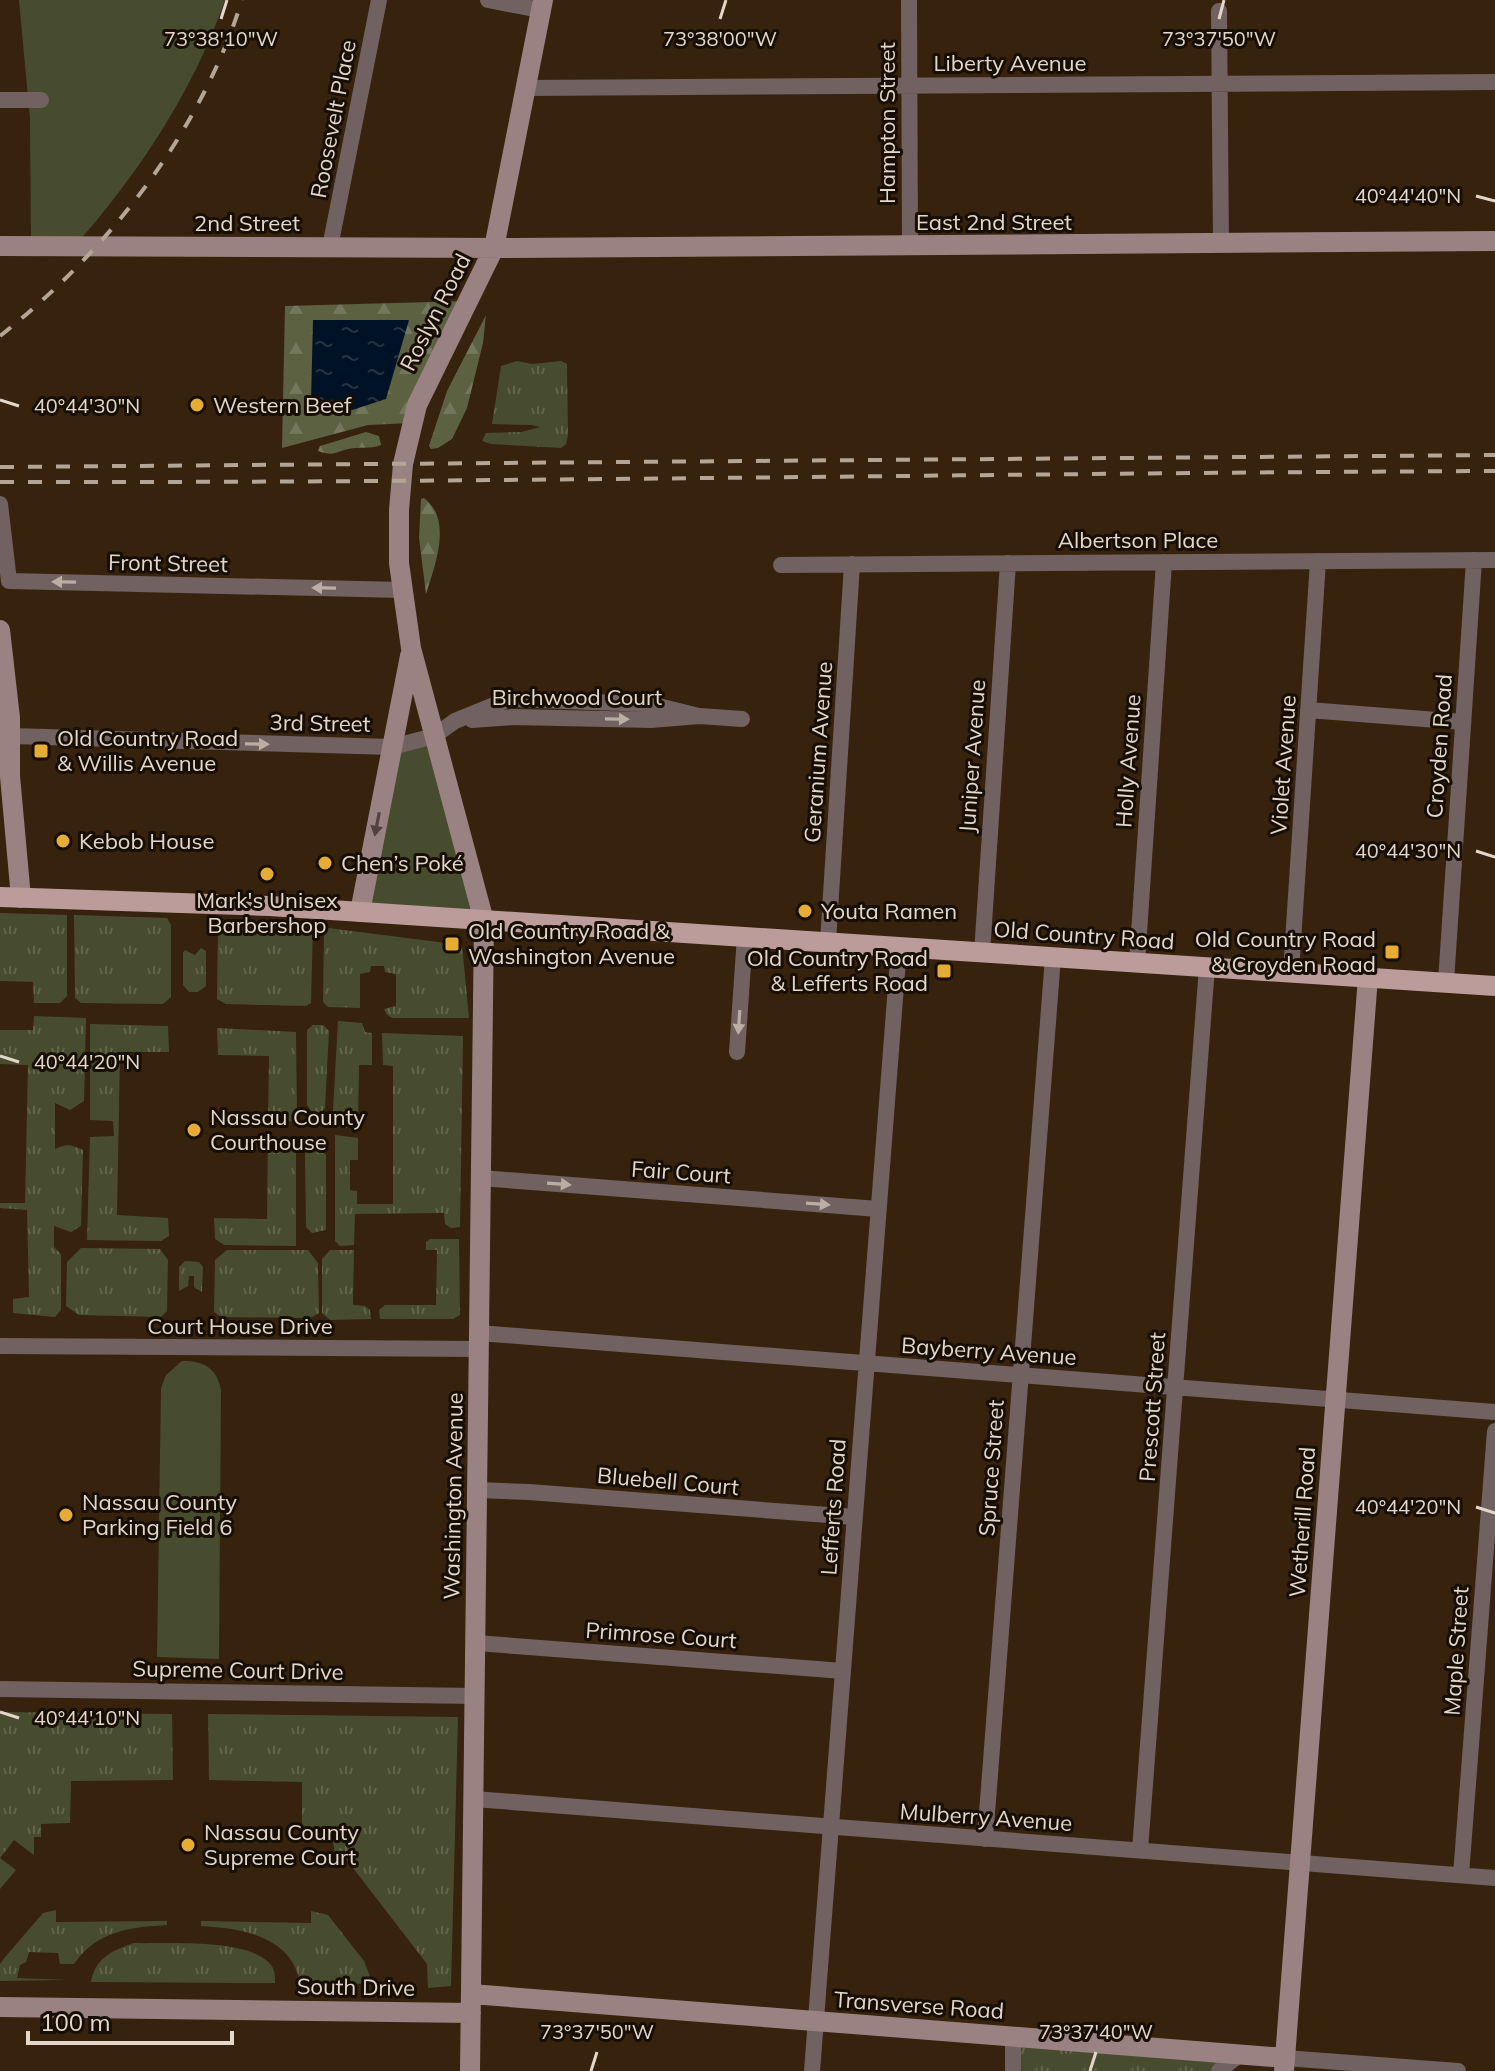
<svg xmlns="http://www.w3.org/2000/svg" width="1495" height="2071" font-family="Mulish,sans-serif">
<defs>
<pattern id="grass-tufts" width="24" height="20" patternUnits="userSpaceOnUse" patternTransform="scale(2)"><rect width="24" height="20" fill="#484c2f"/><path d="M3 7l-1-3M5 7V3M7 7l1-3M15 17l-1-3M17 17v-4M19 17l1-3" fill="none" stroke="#62654c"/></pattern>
<pattern id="forest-firs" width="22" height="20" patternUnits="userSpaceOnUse" patternTransform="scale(2)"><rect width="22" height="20" fill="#5c6141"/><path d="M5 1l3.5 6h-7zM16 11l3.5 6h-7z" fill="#73775b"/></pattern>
<pattern id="water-ripples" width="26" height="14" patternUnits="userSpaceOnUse" patternTransform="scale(2)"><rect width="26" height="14" fill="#001225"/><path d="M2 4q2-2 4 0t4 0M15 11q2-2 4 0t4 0" fill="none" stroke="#253443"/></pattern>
</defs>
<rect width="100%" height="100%" fill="#36220d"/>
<path fill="url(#grass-tufts)" d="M517,361L532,364L561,361L567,364L568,435L566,444L561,448L491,444L482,441L486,433L521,432L540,427L531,425L492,424L501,366Z
M0,913L67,915V996L60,1003H34L33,982L0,981Z
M74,915L167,918L171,925V997L163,1004L81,1003L75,998Z
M223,920L313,924L311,1003L306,1006L226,1004L217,999L218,926Z
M328,928L462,945L469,1018H393L387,1015L384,1009L396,1006V974L385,972L384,966H371L370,972L360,974V1008L328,1007L323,1002L324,930Z
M201,948L206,951V986L198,992H189L183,985V953L185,950L195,955Z
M34,1016L86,1018L84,1101L70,1110L55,1103V1149C67,1144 70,1144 83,1150L81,1226L71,1232L54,1226V1247L61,1254V1310L55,1317L13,1313V1299L29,1297L27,1210L0,1208V1203H25L28,1065L0,1064V1030H33Z
M338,1021L362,1023L365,1032L372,1033V1065H359L358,1127L332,1128Z
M90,1024L168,1026L169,1052H120L117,1215L168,1218L169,1236L161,1241L87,1240L90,1137L114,1136L113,1121L90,1120Z
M313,1025H323L329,1031L325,1108L320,1113L312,1112L307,1105V1030Z
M217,1028L296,1032L297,1121L268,1122L269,1056L218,1055Z
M382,1033L463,1036L460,1227L451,1228L445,1224L444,1213L355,1214L354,1245L340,1246L335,1241V1135L358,1138V1160H350V1190L357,1191V1204H393V1066L383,1065Z
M268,1137L296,1139V1246L224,1245L215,1239L214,1218L267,1219Z
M310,1149L321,1150L326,1155V1230L312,1233L306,1227L305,1153Z
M430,1239H459L460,1315L453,1319H380L379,1310L385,1305H436L437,1250H426V1242Z
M81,1248L160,1249L168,1260L167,1311L161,1317L79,1315L66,1306L67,1262Z
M227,1250H308L318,1263L319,1313L310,1318L221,1317L214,1312L215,1260Z
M330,1250H354L353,1305L365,1306L370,1310L371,1319L330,1320L322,1313V1259Z
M185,1261L199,1262L203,1267L202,1292L194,1287V1276H189L188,1286L179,1291V1267Z
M0,1712L172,1714L173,1780L71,1781L70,1823L41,1824V1837H34V1855L14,1840L0,1858L16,1870L0,1889Z
M208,1714L458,1717L451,1986L428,1988L427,1964L340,1851L335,1854L331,1830L302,1829V1782L209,1780Z
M56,1910V1922L167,1921V1925C131,1927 96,1931 74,1964H60L58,1953L29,1952L26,1962L20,1965L17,1978L68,1980L0,1981V1964L6,1956L43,1913Z
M311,1911L328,1915L364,1961L373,1984L300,1983C292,1936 241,1928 201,1926V1921L311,1923Z
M134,1943C166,1944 251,1938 271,1965C275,1970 275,1977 275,1983L91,1982C95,1958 113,1950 134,1943Z
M1013,2037L1241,2055L1219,2071H1013Z"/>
<path fill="url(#forest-firs)" d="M467,301L411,423L368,425L282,448L285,306Z
M486,315L483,343L467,408L452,439L438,448L431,449L429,446L447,391Z
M366,432L379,436L381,445C372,449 365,447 355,448C338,449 337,458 318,451L320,446Z
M424,498C453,520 435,565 426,594L419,538L421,499Z"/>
<path fill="#484c2f" d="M19,0H225C193,92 137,176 73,248H31L30,119Z
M434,736L484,921L360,912L392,747Z
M182,1361C204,1361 217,1368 221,1390L219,1659L157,1657L161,1388L166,1375Z"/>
<path fill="url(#water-ripples)" d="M313,320H409L386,399L340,414L311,401Z"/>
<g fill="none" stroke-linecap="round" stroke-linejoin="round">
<path stroke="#716261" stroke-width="16" d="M488,0L540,10
M909,0L910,246
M1219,11L1221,244
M525,88L1495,82
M0,100H41
M330,247L379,0
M0,504L9,581L402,590
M781,565L1495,560
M1308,710L1463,722
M472,720L513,717L651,720L699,716L742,719
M11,736L392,747L434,736L455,721L509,699L650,704L699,716
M828,942L852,564
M982,953L1008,563
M1137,963L1164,562
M1291,972L1318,561
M1446,982L1474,560
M737,1052L745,936
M481,1178L878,1209
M479,1333L1495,1412
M0,1346L479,1349
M477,1490L529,1492L854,1517
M476,1643L843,1671
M0,1689L475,1696
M474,1799L1495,1878
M985,1839L1053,957
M1140,1850L1207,967
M1461,1875L1495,1431
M1285,2058L1458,2071
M812,2071L899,947
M1013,2071V2036
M1219,2071L1240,2054"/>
<path stroke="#9b8282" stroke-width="20" d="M0,246L509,248L1495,241
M0,630L10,718V776L21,898
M360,912L410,656
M471,1994L1285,2058
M0,2007L471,2013
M470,2071L484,921L411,648L399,563V510L403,464L417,405L494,248L543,0
M1284,2071L1368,977"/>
<path stroke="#bb9c9b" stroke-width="20" d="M0,897L270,906L1495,986"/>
<path stroke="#b4a596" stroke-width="4" stroke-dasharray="14 14" stroke-linecap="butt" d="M0,336C108,251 201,132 242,0
M0,467L1495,455
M0,482C498,483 997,473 1495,471"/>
</g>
<defs><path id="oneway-solid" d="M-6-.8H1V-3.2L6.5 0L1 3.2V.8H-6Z" transform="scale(2)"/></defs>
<g fill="#bcaea5">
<use href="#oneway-solid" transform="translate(64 582) rotate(-179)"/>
<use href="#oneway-solid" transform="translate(324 588) rotate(-179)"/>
<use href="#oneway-solid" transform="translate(617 719) rotate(1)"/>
<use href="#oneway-solid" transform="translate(257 744) rotate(1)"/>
<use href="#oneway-solid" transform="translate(739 1022) rotate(94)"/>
<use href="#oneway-solid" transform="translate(559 1184) rotate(4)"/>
<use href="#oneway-solid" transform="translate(818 1204) rotate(4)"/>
</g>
<use fill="#52423e" href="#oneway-solid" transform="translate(377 824) rotate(101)"/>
<path fill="none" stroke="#e4d7ca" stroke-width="3" d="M221,19L227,0M720,19L726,0M1219,19L1224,0M1476,196L1495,201M0,400L19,406M1476,851L1495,857M0,1056L19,1062M1476,1507L1495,1513M0,1712L19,1718M591,2071L597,2052M1090,2071L1096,2052"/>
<g fill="#e5ad35" stroke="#170e06" stroke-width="3">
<circle cx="197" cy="405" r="8"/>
<rect x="33" y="743" width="16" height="16" rx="4"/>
<circle cx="63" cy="841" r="8"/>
<circle cx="325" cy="863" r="8"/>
<circle cx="267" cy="874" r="8"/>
<circle cx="805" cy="911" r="8"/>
<rect x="444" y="936" width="16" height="16" rx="4"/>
<rect x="1384" y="944" width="16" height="16" rx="4"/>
<rect x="936" y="963" width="16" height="16" rx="4"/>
<circle cx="194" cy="1130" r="8"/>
<circle cx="66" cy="1515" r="8"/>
<circle cx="188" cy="1845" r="8"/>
</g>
<g text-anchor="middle" stroke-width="6" stroke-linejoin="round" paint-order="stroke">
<g font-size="22" fill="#e4d7ca" stroke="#170e06">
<text x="1010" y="71">Liberty Avenue</text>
<text transform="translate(333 119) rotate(-79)" y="8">Roosevelt Place</text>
<text transform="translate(887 123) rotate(-90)" y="8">Hampton Street</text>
<text x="994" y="230">East 2nd Street</text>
<text x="247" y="231">2nd Street</text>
<text transform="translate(435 312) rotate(-63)" y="8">Roslyn Road</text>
<text x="1138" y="548">Albertson Place</text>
<text transform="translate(168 563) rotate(1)" y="8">Front Street</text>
<text x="577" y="705">Birchwood Court</text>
<text transform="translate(320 723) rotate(1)" y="8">3rd Street</text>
<text transform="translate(1439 746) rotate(-86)" y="8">Croyden Road</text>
<text transform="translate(818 752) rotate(-86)" y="8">Geranium Avenue</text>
<text transform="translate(972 756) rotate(-86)" y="8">Juniper Avenue</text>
<text transform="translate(1128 761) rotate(-86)" y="8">Holly Avenue</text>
<text transform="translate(1283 765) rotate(-86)" y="8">Violet Avenue</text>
<text transform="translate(1084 935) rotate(4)" y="8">Old Country Road</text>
<text transform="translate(681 1172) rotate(4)" y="8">Fair Court</text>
<text x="240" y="1334">Court House Drive</text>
<text transform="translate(989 1351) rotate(4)" y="8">Bayberry Avenue</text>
<text transform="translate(1152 1407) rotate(-86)" y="8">Prescott Street</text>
<text transform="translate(991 1468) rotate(-86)" y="8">Spruce Street</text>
<text transform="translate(668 1481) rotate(5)" y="8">Bluebell Court</text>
<text transform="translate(453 1496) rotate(-89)" y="8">Washington Avenue</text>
<text transform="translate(833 1507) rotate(-86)" y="8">Lefferts Road</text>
<text transform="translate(1302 1522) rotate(-86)" y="8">Wetherill Road</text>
<text transform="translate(661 1635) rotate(4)" y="8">Primrose Court</text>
<text transform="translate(1456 1651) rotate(-86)" y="8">Maple Street</text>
<text transform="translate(238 1670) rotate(1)" y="8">Supreme Court Drive</text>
<text transform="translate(986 1817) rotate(4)" y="8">Mulberry Avenue</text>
<text transform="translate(356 1987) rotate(1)" y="8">South Drive</text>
<text transform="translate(919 2005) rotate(4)" y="8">Transverse Road</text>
</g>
<g font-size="22" fill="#e4d7ca" stroke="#170e06" text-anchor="start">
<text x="213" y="413">Western Beef</text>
<text x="57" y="746">Old Country Road<tspan x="57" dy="25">&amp; Willis Avenue</tspan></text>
<text x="79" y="849">Kebob House</text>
<text x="341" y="871">Chen’s Poké</text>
<text x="267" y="908" text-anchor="middle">Mark's Unisex<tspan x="267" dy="25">Barbershop</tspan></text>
<text x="821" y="919">Youta Ramen</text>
<text x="468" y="939">Old Country Road &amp;<tspan x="468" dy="25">Washington Avenue</tspan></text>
<text x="1376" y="947" text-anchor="end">Old Country Road<tspan x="1376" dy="25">&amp; Croyden Road</tspan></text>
<text x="928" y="966" text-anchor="end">Old Country Road<tspan x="928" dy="25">&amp; Lefferts Road</tspan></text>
<text x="210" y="1125">Nassau County<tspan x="210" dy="25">Courthouse</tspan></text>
<text x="82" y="1510">Nassau County<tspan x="82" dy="25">Parking Field 6</tspan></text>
<text x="204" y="1840">Nassau County<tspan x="204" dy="25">Supreme Court</tspan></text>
</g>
</g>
<g font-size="20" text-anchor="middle" fill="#e4d7ca" stroke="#170e06" stroke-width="6" stroke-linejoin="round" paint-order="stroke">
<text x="221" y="46">73°38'10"W</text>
<text x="720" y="46">73°38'00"W</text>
<text x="1219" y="46">73°37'50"W</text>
<text x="1408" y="203">40°44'40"N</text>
<text x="87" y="413">40°44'30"N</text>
<text x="1408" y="858">40°44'30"N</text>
<text x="87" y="1069">40°44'20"N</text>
<text x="1408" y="1514">40°44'20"N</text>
<text x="87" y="1725">40°44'10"N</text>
<text x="597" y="2039">73°37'50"W</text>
<text x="1096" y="2039">73°37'40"W</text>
</g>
<path d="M28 2031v12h204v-12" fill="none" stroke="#e4d7ca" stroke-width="4"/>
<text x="40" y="2031" font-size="24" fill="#e4d7ca" stroke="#170e06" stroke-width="6" paint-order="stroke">100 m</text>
</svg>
